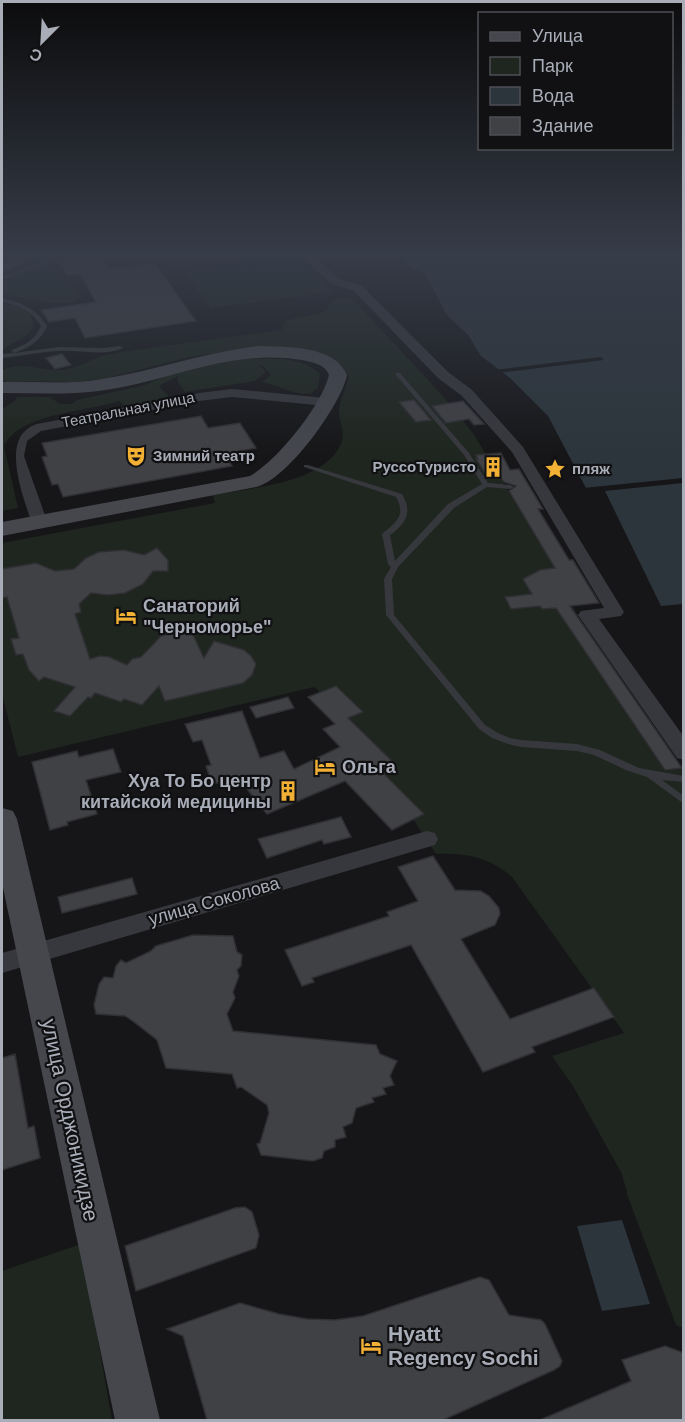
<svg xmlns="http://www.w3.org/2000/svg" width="685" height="1422" font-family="Helvetica,sans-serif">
<rect width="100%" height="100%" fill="#161618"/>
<path fill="#1e261f" d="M38,256H67L55,260L51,264L54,272L79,292L78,300C55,309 26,297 2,294V274Z
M232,256H298L333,292L211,308L184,272L238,264Z
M342,298H352L441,394L473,433L555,568L540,570L523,579L542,609L572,606L583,625L569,628L665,771L682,768L683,770V1328L676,1325L628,1197L622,1174L573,1086L552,1056L624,1033L512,877C489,857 466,853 436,854L383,773L396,765L348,718L363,711L336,686L320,692L314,687L18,757L2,694V543L215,503L213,495C250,488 328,483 342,441C345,430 338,419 339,409C341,398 346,387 349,377L342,366L331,359L237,350L194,356L103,379L75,382L2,381V370C23,361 41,371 63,370C76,368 87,362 99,357C106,354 115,354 122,352L281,330L287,320L318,314L327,310C330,301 333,299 342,298Z
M2,302L29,311L34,326L27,335L2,350Z
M246,359C270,359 302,356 320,374L318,388L310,394C292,395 279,385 262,382L271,375L262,365H259L266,372L255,381L185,392L177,381L178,376L159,386L172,400L127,408L119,401C86,412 20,413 4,446L18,508L2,511V409L15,401L17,397H50L60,404H72L77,400L145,385L165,376L225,362Z
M81,1244L112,1420H2V1271Z"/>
<path fill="#2c353c" d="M400,256H683V604L661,606L604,489L587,490L548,416L510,378L481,356L468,335L447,315L425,274L410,267Z
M622,1220L650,1304L602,1311L577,1226Z"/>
<path fill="#161618" d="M601,357L604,360L498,373L494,370Z
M683,478V483L585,493L583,488Z"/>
<path fill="#404145" stroke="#303034" stroke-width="1.5" d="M101,256L110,269L155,263L196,321L85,338L75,318L49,322L41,310L96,302L80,274L67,275L59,262Z
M62,354L71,365L55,369L46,358Z
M414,400L431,420L416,422L399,402Z
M463,401L484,424L474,425L469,419L446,423L432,406Z
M201,416L208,428L240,423L256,448L224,454L232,466L63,497L58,484L52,485L42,457L47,456L42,443Z
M501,453L510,470L519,469L543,509H538L569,560H573L599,603L570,606L682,768L665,770L556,608L542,609L540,606L511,609L505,597L532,594L523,579L540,570L555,568L509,491L516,486L504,482L500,477L488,478L476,459H478L476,455Z
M157,548L168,560V571H153L143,584L125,593L109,595L91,593L79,604L81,612L75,614L90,659L100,656L109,657L127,665L132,659L141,657L161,636L179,632L193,635L204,658L214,641L244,650L251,656L256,664L252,675L243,683L165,701L159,686L142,705L124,699L121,702L95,693L91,698L88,697L70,716L54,711L75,687L44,677L39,681L29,670L23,654L16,655L11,639L19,638L7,597L2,598V569L36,563L55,571L74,569L86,558L99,552L124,550L144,555Z
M336,686L363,712L348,718L396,765L382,772L424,814L392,830L345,781L267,814L239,779L212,784L206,766L211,765L202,740L193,742L185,724L242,711L260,758L284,751L294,769L340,747L323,729L335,724L308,697Z
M288,697L294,708L256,718L250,707Z
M113,749L121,772L86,780L97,814L67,822L68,825L50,830L32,762L77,751L79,757Z
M341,817L351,837L324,844L322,840L267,858L258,839Z
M433,856L455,890L481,891L489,896L499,908L500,914L495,925L461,939L510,1019L594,988L614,1017L532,1047L535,1052L483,1072L411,945L312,978L314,982L302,986L285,950L389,916L387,912L418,901L398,867Z
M132,878L137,894L62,913L58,897Z
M193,935L233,936L237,952L242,955L241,966L237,970L239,976L233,992L235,998L227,1014L233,1031L376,1045L380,1054L397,1061L390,1076L394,1085L383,1088L386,1094L372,1098L374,1102L356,1108L352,1123L343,1127L346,1137L335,1140V1147L324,1151L322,1158L313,1161L261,1155L257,1144L260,1143L269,1113L267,1105L241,1087L237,1088L232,1074L166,1068L157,1040L134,1022L125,1016L96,1014L94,1005L99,984L104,977L113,978L116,966L121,960L126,963L151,951L156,946Z
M15,1054L28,1128L34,1126L40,1158L2,1170V1058Z
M245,1207L252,1212L259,1235L256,1248L136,1291L125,1246L235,1208Z
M480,1277L489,1280L509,1315L541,1320L545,1324L562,1361L560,1366L554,1370L443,1420H207L183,1336L167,1329L240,1303L279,1314L307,1319L335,1320L363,1316Z
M665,1346L684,1353V1420H540L631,1381L622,1360Z"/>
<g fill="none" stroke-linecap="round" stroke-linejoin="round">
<path fill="#37383d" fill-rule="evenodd" d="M57,256H65L2,280V277Z
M2,298C22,303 36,308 47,326C41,341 29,348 14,353L59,347L103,348L120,346L123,348C104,357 78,349 58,351C39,352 20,356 2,358V354L14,353L11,351L12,350C25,345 36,339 41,326C32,311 18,305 2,302Z
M396,373H400L469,453L488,483L510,485L514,487L510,489L487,487L454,508L398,567L392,579L394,615L485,725L498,733L510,738L521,740L577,744L600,750L639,768L684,776V782L662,780L684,796V804L647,777L626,770L594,755L577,751L521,747L508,744L492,738L479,729L386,615L384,579L391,567L388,564L382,534C395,523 407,516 396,497L304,467V465H308L402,494C413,513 406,523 390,535L395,561L448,504L482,484L464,455L396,375Z"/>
<path fill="#37383d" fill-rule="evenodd" d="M302,256H314L339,279L361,285L448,372L472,390L523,447L624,612L621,616L599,619L684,737V760L677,758L578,615L581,611L604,608L512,452L462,396L438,378L353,290L331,284Z
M232,389L326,398L333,402L326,406L232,397L199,401L41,431L27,441L24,456L47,521L39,526L31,521C21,490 0,436 37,424L199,393Z
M427,831L435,833L438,839L435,845L2,973V953Z"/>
<path fill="#45474d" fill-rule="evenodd" d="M13,256H33L30,259L2,273V262Z
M259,346C286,347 335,345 347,375C341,405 287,480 256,487L2,536V522L250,476C277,461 322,405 329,375C325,364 312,362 302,360C231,348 168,382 99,391C67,395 34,393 2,393V382C35,381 69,385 102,379C155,371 205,352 259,346Z
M2,808L13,811L17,819L160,1420H115L2,883Z"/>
</g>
<linearGradient id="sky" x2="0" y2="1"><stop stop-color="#0c0c0d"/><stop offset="0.56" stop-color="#363c48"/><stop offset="1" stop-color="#363c48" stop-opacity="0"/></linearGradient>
<rect width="685" height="455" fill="url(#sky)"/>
<defs>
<g id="theatre-bare" transform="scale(1.62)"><path d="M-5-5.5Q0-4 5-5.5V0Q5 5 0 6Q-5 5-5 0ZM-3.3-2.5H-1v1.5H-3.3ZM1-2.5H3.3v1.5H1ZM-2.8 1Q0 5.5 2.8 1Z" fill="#f2b134" stroke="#111113" stroke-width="2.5" paint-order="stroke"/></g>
<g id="building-bare" transform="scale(1.62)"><path d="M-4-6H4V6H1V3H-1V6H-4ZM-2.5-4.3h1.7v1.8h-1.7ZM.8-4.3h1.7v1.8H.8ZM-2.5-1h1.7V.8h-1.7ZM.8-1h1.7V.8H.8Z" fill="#f2b134" stroke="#111113" stroke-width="2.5" paint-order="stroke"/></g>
<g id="sight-bare" transform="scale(1.62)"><path d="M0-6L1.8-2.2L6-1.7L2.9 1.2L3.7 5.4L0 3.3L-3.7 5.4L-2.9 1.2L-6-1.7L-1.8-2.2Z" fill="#f2b134" stroke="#111113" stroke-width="2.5" paint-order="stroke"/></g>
<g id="hotel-bare" transform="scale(1.62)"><path d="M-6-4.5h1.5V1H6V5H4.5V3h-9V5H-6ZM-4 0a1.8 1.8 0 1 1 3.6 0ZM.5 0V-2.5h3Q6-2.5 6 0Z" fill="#f2b134" stroke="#111113" stroke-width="2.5" paint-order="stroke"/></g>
</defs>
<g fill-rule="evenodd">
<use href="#theatre-bare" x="136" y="456"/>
<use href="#building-bare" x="493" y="467"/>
<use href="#sight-bare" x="555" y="469"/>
<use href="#hotel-bare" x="126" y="616"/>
<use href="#hotel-bare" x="325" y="767"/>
<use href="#building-bare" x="288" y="791"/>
<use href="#hotel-bare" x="371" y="1346"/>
</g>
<g text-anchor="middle" stroke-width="4.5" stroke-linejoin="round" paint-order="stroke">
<g font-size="15" fill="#a8adb8" stroke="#111113">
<text transform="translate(128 410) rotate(-11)" y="5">Театральная улица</text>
</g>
<g font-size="15" font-weight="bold" fill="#a8adb8" stroke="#111113" text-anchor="start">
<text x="153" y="461">Зимний театр</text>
<text x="476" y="472" text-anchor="end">РуссоТуристо</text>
<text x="572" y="474">пляж</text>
</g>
<g font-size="18" font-weight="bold" fill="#a8adb8" stroke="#111113" text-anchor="start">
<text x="143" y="612">Санаторий<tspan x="143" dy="21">"Черноморье"</tspan></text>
<text x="342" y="773">Ольга</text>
<text x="271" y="787" text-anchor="end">Хуа То Бо центр<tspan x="271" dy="21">китайской медицины</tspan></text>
</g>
<g font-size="18" fill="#a8adb8" stroke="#111113">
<text transform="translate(214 901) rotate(-16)" y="6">улица Соколова</text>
</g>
<g font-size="21" fill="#a8adb8" stroke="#111113">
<text transform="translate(70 1120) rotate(78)" y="7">улица Орджоникидзе</text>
</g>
<g font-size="21" font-weight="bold" fill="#a8adb8" stroke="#111113" text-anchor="start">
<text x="388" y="1341">Hyatt<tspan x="388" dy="24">Regency Sochi</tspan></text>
</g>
</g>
<rect width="685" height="1422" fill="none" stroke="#a8adb8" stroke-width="6"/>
<rect x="478" y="12" width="195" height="138" fill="#111113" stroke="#4d4f55" stroke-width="1.5"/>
<rect x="490" y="32" width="30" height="9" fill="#45474d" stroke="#4d4f55" stroke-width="1.5"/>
<text x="532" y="42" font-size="18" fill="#a8adb8">Улица</text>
<rect x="490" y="57" width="30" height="18" fill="#1e261f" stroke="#4d4f55" stroke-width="1.5"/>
<text x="532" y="72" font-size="18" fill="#a8adb8">Парк</text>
<rect x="490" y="87" width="30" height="18" fill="#2c353c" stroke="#4d4f55" stroke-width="1.5"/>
<text x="532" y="102" font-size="18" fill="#a8adb8">Вода</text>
<rect x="490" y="117" width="30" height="18" fill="#404145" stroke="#4d4f55" stroke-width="1.5"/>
<text x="532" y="132" font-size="18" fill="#a8adb8">Здание</text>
<g transform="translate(42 42) rotate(204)" stroke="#111113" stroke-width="4.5" paint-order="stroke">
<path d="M0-4.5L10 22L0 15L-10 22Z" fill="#a8adb8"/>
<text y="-9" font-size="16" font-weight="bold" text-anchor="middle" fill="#a8adb8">С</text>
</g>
</svg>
